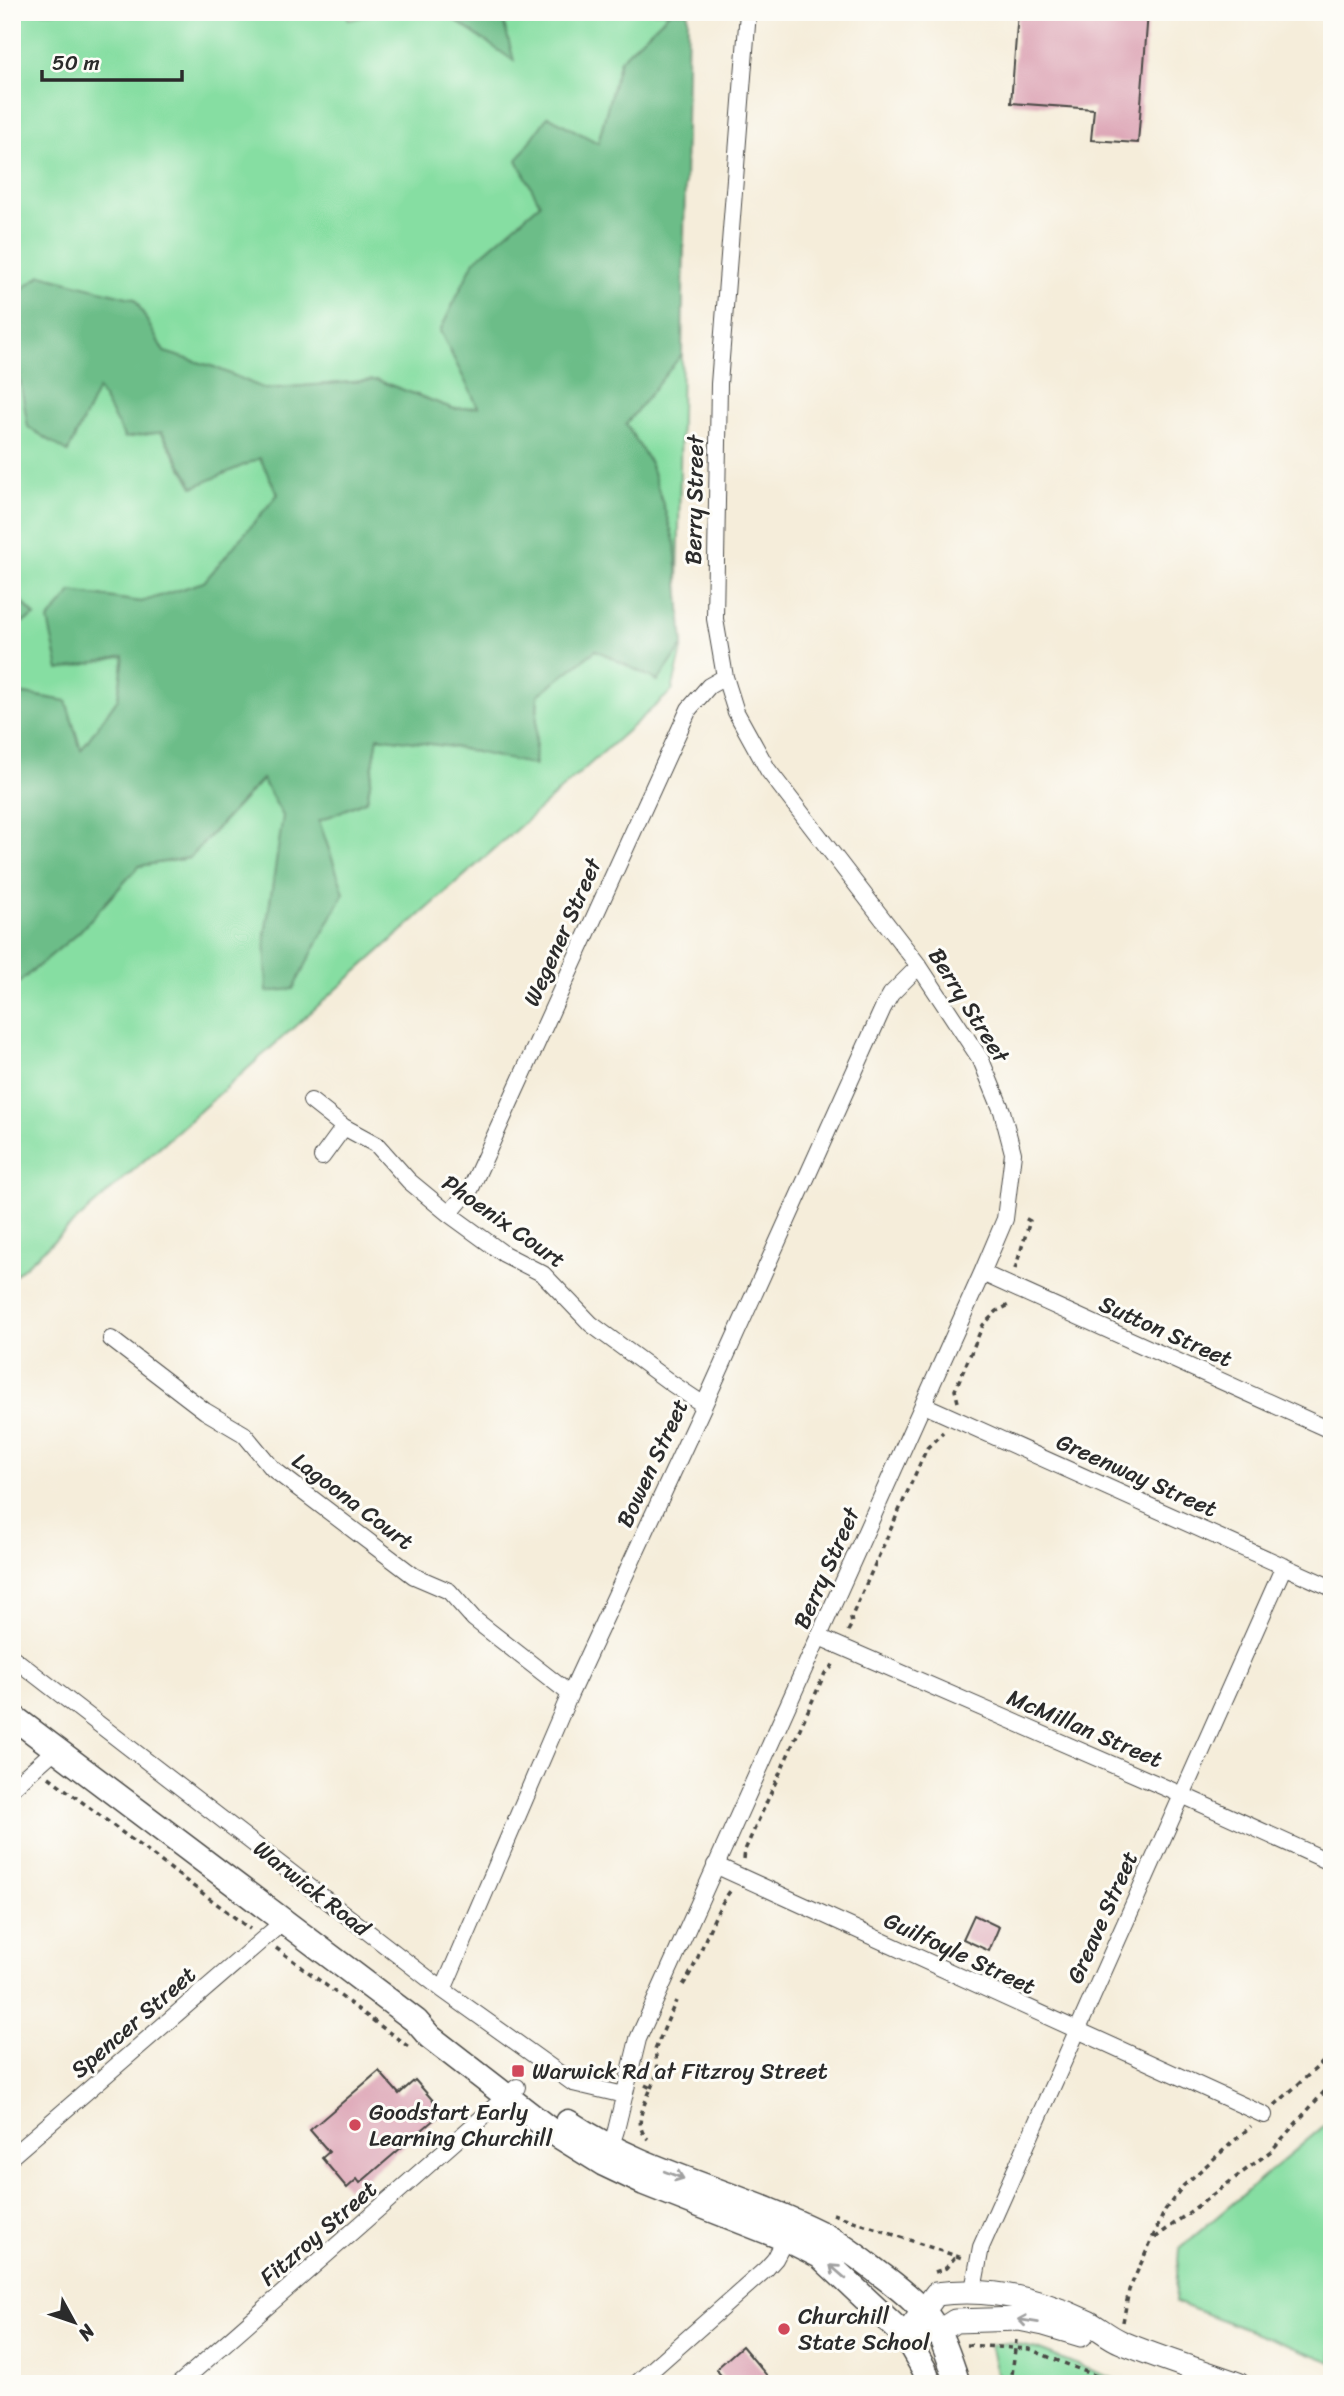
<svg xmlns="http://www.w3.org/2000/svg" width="1344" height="2396" font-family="Sriracha,sans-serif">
<rect width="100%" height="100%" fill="#fdfcf7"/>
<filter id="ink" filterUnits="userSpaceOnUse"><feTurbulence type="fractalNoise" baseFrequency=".0143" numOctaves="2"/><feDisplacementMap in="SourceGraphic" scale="14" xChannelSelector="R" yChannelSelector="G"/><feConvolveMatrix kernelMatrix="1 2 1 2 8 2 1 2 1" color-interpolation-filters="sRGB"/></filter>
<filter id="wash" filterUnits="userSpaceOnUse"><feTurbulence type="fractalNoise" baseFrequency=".00686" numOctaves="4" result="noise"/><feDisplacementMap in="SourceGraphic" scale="28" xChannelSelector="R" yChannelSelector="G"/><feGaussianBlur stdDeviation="1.57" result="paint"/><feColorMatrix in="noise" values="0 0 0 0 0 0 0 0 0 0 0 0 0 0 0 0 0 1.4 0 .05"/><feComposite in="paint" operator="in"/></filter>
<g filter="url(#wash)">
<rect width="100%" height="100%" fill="#f5edda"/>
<path fill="#86dea2" stroke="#588466" stroke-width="2" d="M12,12H346L349,20L381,12H443L513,60L501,12H670L620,60L598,143L540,204L474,261L479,407L454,409L377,380L265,389L214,367L164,352L135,299L41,275L12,297Z
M12,302L16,357L98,388L161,432L193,487L260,458L278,495L204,582L141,602L72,592L124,655L118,698L81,750L66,701L12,692V628L34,615L12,590Z
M682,354L678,586L675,543L650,463L626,424Z
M683,645L672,691L12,1278V988L79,932L139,866L189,858L263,779L284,816L265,935L344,893L319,821L367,800L378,737L453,747L535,764L538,695L596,649L658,681Z
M1332,2119V2362L1175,2302L1179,2249Z
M1007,2343L1037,2349L1127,2384H1000L990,2345Z"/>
<path fill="#6cbd88" stroke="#4c745a" stroke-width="2" d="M443,12H501L514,61Z
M670,12H688L682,354L626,424L650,463L675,543L683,645L658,681L596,650L538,695L534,765L453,747L378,737L367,800L319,821L344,893L293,989L267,992L265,935L283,816L262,779L189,858L139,866L79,932L12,988V692L66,701L81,750L118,698L124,656L59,670L48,620L72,592L141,602L204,582L278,494L260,458L194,487L162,432L125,438L98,389L68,452L28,427L16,357L12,297L41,275L135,299L164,352L214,367L265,389L377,380L454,409L478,407L440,331L474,261L540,204L517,160L548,116L598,143L620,60Z
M12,590L35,616L12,628Z"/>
<g id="blocks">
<path fill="#dea8b8" d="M1018,12H1148L1138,143L1091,140L1094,109L1011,103Z
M974,1915L999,1927L989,1951L963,1939Z
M379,2071L399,2094L415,2080L443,2112L360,2183L357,2179L347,2188L322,2158L329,2152L310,2130Z
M742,2346L774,2384H728L716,2369Z"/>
</g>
</g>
<g filter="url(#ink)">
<use href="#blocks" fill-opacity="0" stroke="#494845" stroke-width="2"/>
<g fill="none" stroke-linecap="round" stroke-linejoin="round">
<g stroke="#494845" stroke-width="18">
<path id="minor" d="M311,1101L344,1127L377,1145L409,1181L449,1214L504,1254L543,1274L591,1324L671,1383L704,1405
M322,1157L344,1127
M449,1214L471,1188L689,709L709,686L725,677
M982,1273L1332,1431
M111,1339L205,1411L244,1434L273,1469L414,1576L449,1591L474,1619L570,1694
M924,1405L1332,1588
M819,1637L1173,1791L1332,1863
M12,1657L443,1990L573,2083L624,2095
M12,1788L56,1749
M715,1865L1264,2115
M443,1990L570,1694L704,1405L883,1008L891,994L919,966
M608,2155L616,2130L638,2039L982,1273L1005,1219L1013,1153L1002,1111L981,1060L919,966L768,770L736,712L725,677L715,619L719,384L748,12
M12,2156L284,1921
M973,2290L981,2247L1284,1566
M179,2384L517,2087
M636,2384L766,2269L775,2259L789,2232"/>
</g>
<g stroke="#494845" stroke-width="25">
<path id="secondary" d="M921,2334L938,2332L955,2321L1019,2319L1044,2324L1081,2335
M905,2336L936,2294C989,2287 1040,2299 1088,2322C1099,2328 1109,2337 1121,2342C1158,2358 1199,2370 1238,2384"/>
</g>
<g stroke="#494845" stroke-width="27">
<path id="primary" d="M12,1716L416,2021L430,2037L554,2133L604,2164L644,2183L786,2239L820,2256L905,2336L924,2369L929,2384
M568,2122C645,2174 739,2192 822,2234C844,2245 863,2261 883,2276C903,2291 928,2311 939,2334C947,2349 952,2367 958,2384"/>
</g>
<path stroke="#494845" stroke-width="3.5" stroke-dasharray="5 5" stroke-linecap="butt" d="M1015,1269L1030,1221L1023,1217
M958,1402L955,1390L983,1325L997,1311L1011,1304
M848,1631L852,1624L851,1618L927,1448L943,1432
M49,1777L250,1929
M744,1859L745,1850L825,1673L831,1668L835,1661
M276,1948L410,2048
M683,1985C703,1956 709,1918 731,1890
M645,2085L651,2088C645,2104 632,2125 648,2139
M651,2088L658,2071L655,2050L676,2001
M1275,2105L1332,2054
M833,2214L962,2258
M1155,2238L1271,2151L1332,2083
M935,2272L946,2268L956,2256
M1123,2322L1129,2290L1165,2210L1183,2186L1251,2126
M967,2345L1029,2349L1116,2384
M1011,2384L1016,2340"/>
<use href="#minor" stroke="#fff" stroke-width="16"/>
<use href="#secondary" stroke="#fff" stroke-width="23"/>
<use href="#primary" stroke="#fff" stroke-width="24"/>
</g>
<defs><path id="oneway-shaft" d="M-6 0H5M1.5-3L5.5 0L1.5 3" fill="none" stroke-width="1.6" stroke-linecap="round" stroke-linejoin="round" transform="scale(1.75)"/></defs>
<g stroke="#a0a0a0">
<use href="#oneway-shaft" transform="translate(674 2175) rotate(21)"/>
<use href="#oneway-shaft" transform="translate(838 2272) rotate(-139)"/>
<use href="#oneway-shaft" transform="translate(1028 2321) rotate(-171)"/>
</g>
</g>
<g fill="#d1495b" stroke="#fdfcf7" stroke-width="2.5">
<rect x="511" y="2064" width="14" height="14" rx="3.5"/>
<circle cx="355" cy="2125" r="7"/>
<circle cx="784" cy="2329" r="7"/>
</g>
<g text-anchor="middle" stroke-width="6" stroke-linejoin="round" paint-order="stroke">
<g font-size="23" fill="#2b2b2b" stroke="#fdfcf7">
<text transform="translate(694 500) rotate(-89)" y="8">Berry Street</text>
<text transform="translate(562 932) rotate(-66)" y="8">Wegener Street</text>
<text transform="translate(969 1005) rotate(58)" y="8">Berry Street</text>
<text transform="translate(504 1221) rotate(35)" y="8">Phoenix Court</text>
<text transform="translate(1166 1331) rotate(24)" y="8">Sutton Street</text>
<text transform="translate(652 1463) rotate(-65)" y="8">Bowen Street</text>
<text transform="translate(1137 1475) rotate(24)" y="8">Greenway Street</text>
<text transform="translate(353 1501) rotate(37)" y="8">Lagoona Court</text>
<text transform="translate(826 1568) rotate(-66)" y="8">Berry Street</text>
<text transform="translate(1085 1728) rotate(23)" y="8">McMillan Street</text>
<text transform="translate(312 1888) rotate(38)" y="8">Warwick Road</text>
<text transform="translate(1102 1917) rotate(-66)" y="8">Greave Street</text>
<text transform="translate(960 1953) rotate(25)" y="8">Guilfoyle Street</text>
<text transform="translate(133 2022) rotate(-41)" y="8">Spencer Street</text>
<text transform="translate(318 2233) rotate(-41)" y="8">Fitzroy Street</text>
</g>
<g font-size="23" fill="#2b2b2b" stroke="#fdfcf7" text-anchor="start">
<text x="532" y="2079">Warwick Rd at Fitzroy Street</text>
<text x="369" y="2120">Goodstart Early<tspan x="369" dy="26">Learning Churchill</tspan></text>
<text x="798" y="2324">Churchill<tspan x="798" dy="26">State School</tspan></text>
</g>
</g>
<rect width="1344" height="2396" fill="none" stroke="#fdfcf7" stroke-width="42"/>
<g transform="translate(74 2322) rotate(130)" stroke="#fdfcf7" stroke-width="5" paint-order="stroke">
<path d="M0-5L12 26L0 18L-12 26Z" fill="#2b2b2b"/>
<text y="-10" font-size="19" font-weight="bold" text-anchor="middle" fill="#2b2b2b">N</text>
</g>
<path d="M42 70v10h140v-10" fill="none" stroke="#2b2b2b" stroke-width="3.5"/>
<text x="52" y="70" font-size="21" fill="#2b2b2b" stroke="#fdfcf7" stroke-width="5" paint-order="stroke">50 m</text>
</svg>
